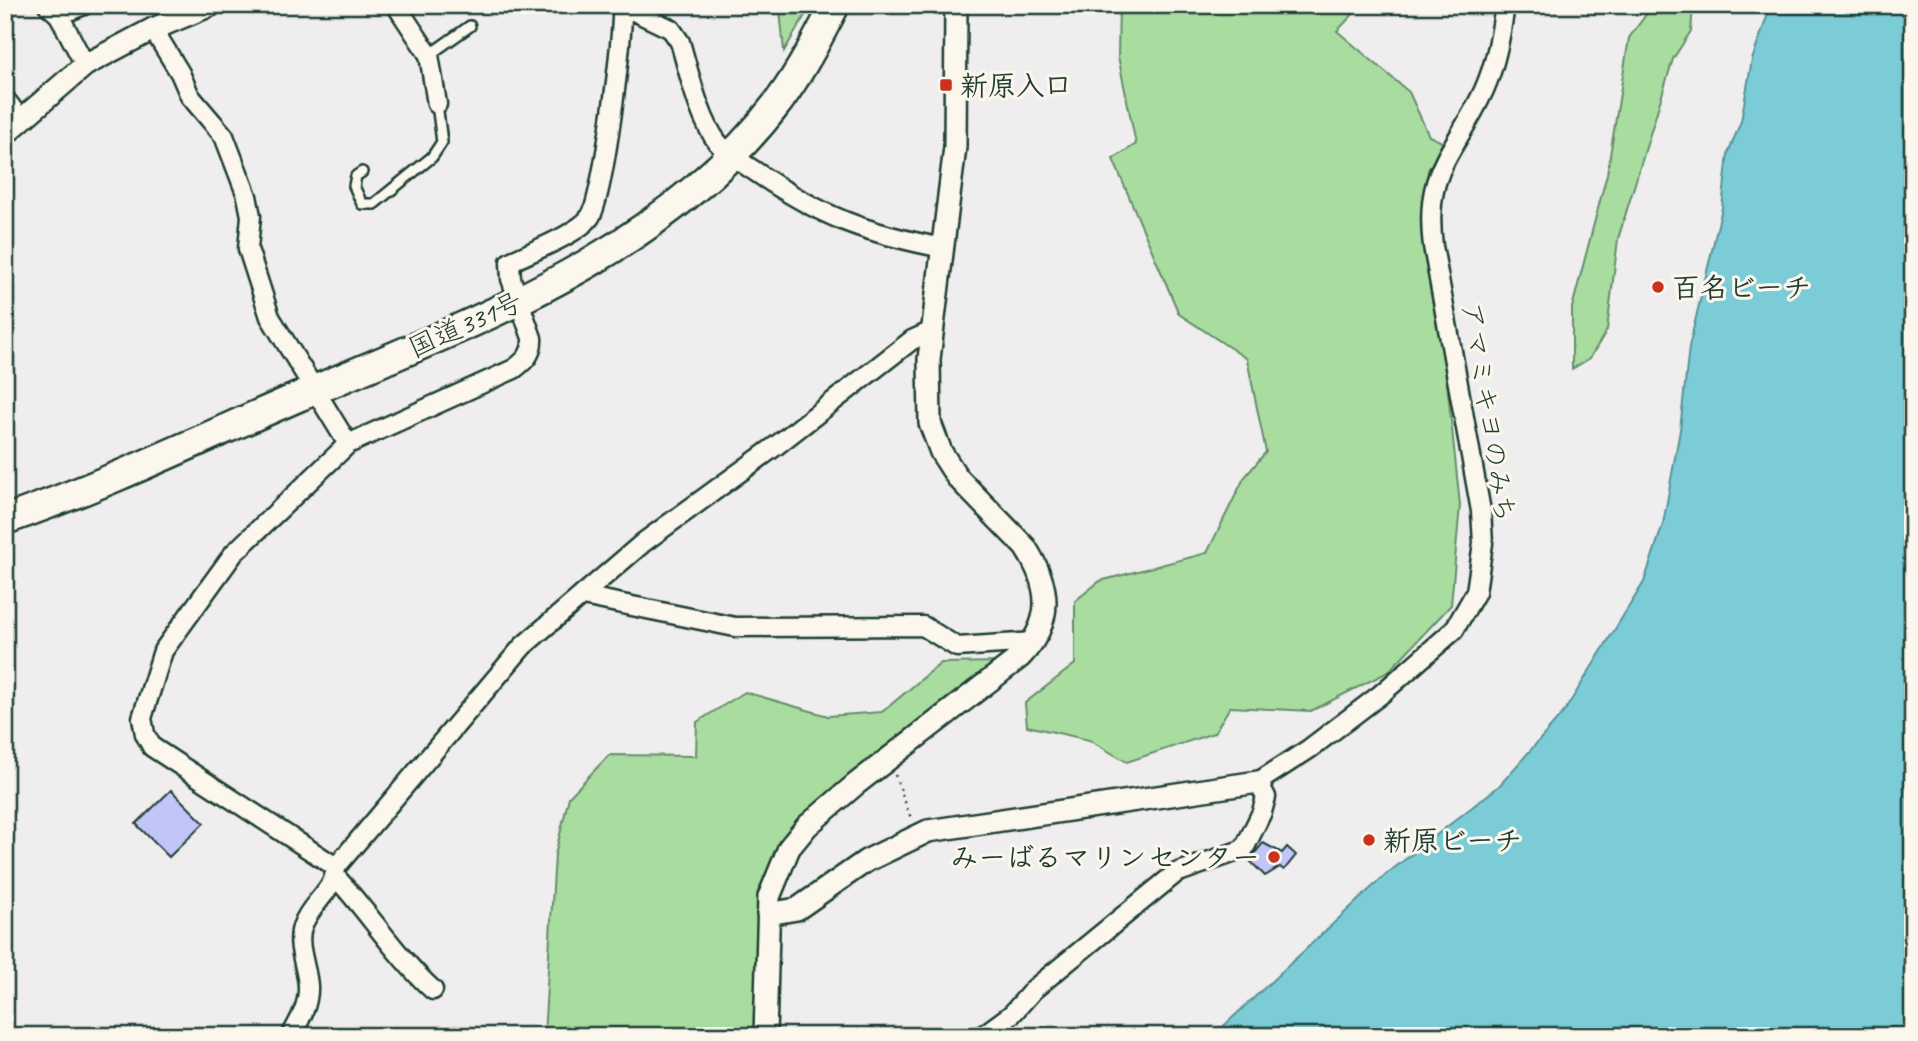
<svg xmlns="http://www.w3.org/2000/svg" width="1918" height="1041" font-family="Caveat,'Klee One',sans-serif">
<rect width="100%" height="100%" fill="#efedee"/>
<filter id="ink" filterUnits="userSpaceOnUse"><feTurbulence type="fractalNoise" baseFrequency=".0143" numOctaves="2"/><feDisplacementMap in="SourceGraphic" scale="14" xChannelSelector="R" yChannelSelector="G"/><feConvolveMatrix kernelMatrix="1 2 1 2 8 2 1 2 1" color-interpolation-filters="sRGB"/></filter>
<g filter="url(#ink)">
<path fill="#a9dd9f" stroke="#648d6a" stroke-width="2" d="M779,5H811L784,51L780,10Z
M1119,5H1362L1337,31L1409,92L1429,136L1444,143L1428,170L1424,201L1425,238L1437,287L1460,505L1451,605L1388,672L1311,711L1230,707L1214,733L1127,762L1089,740L1027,726L1025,703L1075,664V601L1100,581L1207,553L1244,478L1266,452L1247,359L1179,314L1113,159L1136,144L1118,56Z
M1653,5H1693L1691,31L1673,59L1618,239L1607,330L1590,358L1572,369V308L1607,174L1629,38Z
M1002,662L784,838L762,885L754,1036H544L555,855L569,797L609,755L696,756L697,722L745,692L828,716L882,712L941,663Z"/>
<path fill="#7cccd8" stroke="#579396" stroke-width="2" d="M1771,5H1913V1036H1213L1384,876L1499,786L1564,712L1644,582L1663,524L1680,430L1689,347L1722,208L1728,154L1741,121L1752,60Z"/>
<path fill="#c1c5f7" stroke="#1f3d34" stroke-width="2" d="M171,790L204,823L169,857L136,824Z
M1263,843L1282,853L1287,847L1296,855L1284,870L1280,867L1265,876L1249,860Z"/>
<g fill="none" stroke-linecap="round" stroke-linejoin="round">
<g stroke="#1f3d34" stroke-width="14">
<path id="service" d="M402,14L415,5
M429,55L470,26
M362,172L356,176L354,186L362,204H374L432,157L442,142L437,104"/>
</g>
<g stroke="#1f3d34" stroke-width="23">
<path id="minor" d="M48,5L59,15L85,65
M396,5L429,55L437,104
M621,5L671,29L680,42C689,72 699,119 718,143C728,155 743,163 756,172C821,217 866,233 943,248
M59,15L84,5
M153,29L180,73L190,96L224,136L247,196L251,216L248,249L270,317L348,444
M5,99L21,120
M583,596L735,627L923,626L957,647L1034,642
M336,867L152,747L145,734L142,718L163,651L234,553L348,444L514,369C526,360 533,353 532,338L511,279L510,262C530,252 578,234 590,217C603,200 624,33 622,6
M335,876C369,913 396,956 433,990
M291,1036C300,1020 309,1004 308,986C307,967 296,946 302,927C309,905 335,890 336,867L523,646L644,542L777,445L912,340L932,331
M982,1036L1012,1014L1034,989L1176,873L1244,849L1262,812L1266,797L1258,782L1309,749L1380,695L1454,630L1476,592L1483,543L1481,511L1433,246C1423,168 1455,154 1484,90C1496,63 1501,34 1505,5"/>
</g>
<g stroke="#1f3d34" stroke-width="26">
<path id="tertiary" d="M5,134L85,65L153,29L211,5
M768,914L797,909L866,861L928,831L1258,782
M765,1036L769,897L789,848L807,826L856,784L1020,657C1054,621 1051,587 1025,547L957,477L941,452L930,423L929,359L955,147L956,5"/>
</g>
<g stroke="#1f3d34" stroke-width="33">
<path id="trunk" d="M5,520C105,485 201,439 298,397C470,323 661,257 779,101C801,71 818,38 835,5"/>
</g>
<path stroke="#1f3d34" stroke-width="2.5" stroke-dasharray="2 5" stroke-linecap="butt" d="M895,775L912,821"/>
<use href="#service" stroke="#fbf7ec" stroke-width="9"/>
<use href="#minor" stroke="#fbf7ec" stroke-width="18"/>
<use href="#tertiary" stroke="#fbf7ec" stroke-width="21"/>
<use href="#trunk" stroke="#fbf7ec" stroke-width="28"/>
</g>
</g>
<g fill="#c8321e" stroke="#fbf7ec" stroke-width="2.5">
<rect x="939" y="78" width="14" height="14" rx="3.5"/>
<circle cx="1658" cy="287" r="7"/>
<circle cx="1369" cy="840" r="7"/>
<circle cx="1274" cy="857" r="7"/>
</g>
<g text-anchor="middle" stroke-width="6" stroke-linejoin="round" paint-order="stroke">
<g font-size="28" font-weight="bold" fill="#1f3d34" stroke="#fbf7ec" text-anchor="start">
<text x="960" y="95">新原入口</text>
<text x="1672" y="297">百名ビーチ</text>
<text x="1383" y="850">新原ビーチ</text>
<text x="1260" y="867" text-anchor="end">みーばるマリンセンター</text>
</g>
<g font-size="28" fill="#1f3d34" stroke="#fbf7ec">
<text transform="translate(465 324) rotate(-24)" y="10">国道331号</text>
<text transform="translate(1489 412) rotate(81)" y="10">アマミキヨのみち</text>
</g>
</g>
<rect width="1918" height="1041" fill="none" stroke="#fbf7ec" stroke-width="28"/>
<rect x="14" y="14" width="1890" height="1013" fill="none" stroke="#1f3d34" stroke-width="2.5" filter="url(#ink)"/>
</svg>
